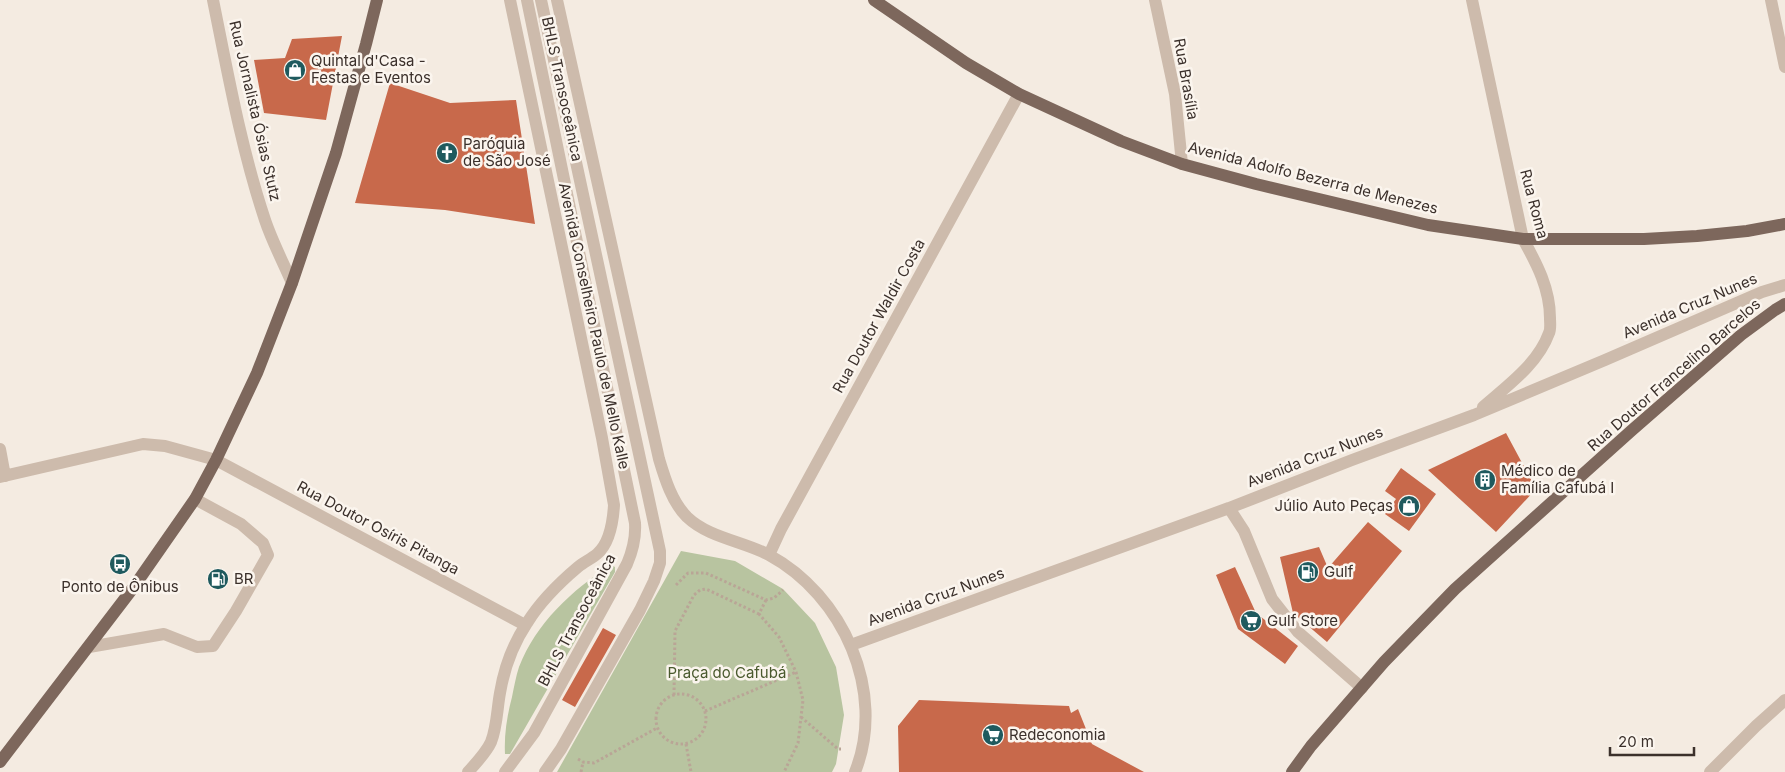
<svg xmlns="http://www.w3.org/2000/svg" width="1785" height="772" font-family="Inter,sans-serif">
<rect width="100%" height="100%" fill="#f4ebe1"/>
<path fill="#b8c4a0" d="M681,551L735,561L783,589L815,623L836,667L844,715L836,764L832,772H557Z
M611,565L615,567V572L510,754H505C504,735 507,716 512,697C514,687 516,676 519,667C536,623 572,590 611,565Z"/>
<path fill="#c8694b" d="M342,36L326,120L264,113L254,60L285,58L292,39Z
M390,83L450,103L516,100L535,224L445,210L355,203Z
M1506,433L1536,489L1496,532L1428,470Z
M1401,468L1436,494L1409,531L1385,514L1396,499L1385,491Z
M1368,522L1402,551L1327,642L1293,613L1280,557L1319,547L1328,568Z
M1235,567L1256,613L1298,646L1285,664L1238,629L1216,575Z
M603,628L616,635L575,707L562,700Z
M919,700L1069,706L1071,713L1078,709L1092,744L1144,772H899L898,726Z"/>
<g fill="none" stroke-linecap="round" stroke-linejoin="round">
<path stroke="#b9a596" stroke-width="3" stroke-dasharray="2.5 2.5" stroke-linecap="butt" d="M676,585L688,573H706L766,600L774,598L783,590
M766,600L759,614L779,637L796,672L803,700L798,743L784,772
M656 719a25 25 0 1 1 50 0a25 25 0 1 1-50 0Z
M674,695L675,631L694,595L700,590L706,589L759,614
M705,711L796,672
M801,717L838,749H841
M686,744L691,772
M578,759L583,762L594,763L657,728
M581,772L583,762"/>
<path stroke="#cdbbac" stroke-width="12" d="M213,0C228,74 241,148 265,220C272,241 283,262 292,283
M541,0L660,551V563L654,581L640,610L561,749L545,772
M557,0L659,459C665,479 672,502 687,517C709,538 743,541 769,555C843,595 887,692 855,772
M1155,0L1175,94L1182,164
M1472,0L1523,239C1537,264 1550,289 1550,318C1550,323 1551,329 1549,333C1538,364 1507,386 1483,407
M1771,0L1785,67
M0,449L5,476
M0,477L143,444L165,446L216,460L525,625
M1229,508L1244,531L1272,599L1298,632L1362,688
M769,555L781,529L1019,94
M851,645L1229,508L1352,460L1474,415L1605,360L1762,292L1785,285
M89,647L164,634L197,647L213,646L236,611L268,555L263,543L241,524L195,499
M468,772C476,763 486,753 491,742C497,727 497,709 500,693C504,669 513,644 527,623C540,602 559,583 578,567C584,562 591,559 597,554C610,543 613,522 614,505L602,438L510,0
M505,772L534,733L627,564C633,550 636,538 635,523L527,0
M1710,772L1756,726L1785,700"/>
<path stroke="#7d675c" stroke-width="12" d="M874,0L966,63L1019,94L1121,141L1182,164L1256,184L1428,225L1523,239H1644L1697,236L1747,231L1785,224
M0,762L133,588L195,499L216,460L257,373L292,283L336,153L366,44L377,0
M1292,772L1311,746L1384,662L1455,589L1631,431L1741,335L1775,310L1785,304"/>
</g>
<defs>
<g id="shop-disc" transform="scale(1.125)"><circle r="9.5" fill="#1f5a5e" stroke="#fbf5ee"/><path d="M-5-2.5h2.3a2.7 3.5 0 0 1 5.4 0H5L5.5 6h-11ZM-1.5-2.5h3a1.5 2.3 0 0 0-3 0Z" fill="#fff"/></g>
<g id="church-disc" transform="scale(1.125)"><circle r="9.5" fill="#1f5a5e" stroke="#fbf5ee"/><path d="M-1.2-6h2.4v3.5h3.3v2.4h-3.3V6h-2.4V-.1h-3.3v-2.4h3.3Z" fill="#fff"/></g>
<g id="building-disc" transform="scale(1.125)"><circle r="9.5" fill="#1f5a5e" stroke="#fbf5ee"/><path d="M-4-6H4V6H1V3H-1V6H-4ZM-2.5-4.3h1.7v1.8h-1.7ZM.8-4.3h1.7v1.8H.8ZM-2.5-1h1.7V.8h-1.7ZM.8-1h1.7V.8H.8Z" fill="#fff"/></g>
<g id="bus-disc" transform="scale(1.125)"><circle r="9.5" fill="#1f5a5e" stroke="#fbf5ee"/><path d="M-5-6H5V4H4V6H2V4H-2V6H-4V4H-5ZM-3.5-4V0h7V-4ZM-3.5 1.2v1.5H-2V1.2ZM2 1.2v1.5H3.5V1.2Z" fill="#fff"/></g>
<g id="fuel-disc" transform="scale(1.125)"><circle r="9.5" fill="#1f5a5e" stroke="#fbf5ee"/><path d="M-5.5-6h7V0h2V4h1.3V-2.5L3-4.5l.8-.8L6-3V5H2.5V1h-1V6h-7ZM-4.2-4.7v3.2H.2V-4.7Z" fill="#fff"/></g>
<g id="supermarket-disc" transform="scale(1.125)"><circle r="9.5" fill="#1f5a5e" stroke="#fbf5ee"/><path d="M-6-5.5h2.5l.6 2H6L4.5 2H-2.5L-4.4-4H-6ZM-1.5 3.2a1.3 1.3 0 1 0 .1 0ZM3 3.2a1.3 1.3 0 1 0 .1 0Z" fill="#fff"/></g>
</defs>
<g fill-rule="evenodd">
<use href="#shop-disc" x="295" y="70"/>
<use href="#church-disc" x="447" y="153"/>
<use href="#building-disc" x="1485" y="480"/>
<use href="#shop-disc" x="1409" y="506"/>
<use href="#bus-disc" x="120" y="564"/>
<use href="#fuel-disc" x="1308" y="572"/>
<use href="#fuel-disc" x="218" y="579"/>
<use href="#supermarket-disc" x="1251" y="621"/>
<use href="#supermarket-disc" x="993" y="735"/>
</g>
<g text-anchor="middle" stroke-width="5" stroke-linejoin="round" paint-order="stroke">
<g font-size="15" fill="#3b302b" stroke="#fbf5ee" text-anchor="start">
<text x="311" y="66">Quintal d'Casa -<tspan x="311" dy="17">Festas e Eventos</tspan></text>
<text x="463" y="149">Paróquia<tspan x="463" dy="17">de São José</tspan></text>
<text x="1501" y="476">Médico de<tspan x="1501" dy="17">Família Cafubá I</tspan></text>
<text x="1393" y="511" text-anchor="end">Júlio Auto Peças</text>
<text x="1324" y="577">Gulf</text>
<text x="234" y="584">BR</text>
<text x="120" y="592" text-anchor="middle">Ponto de Ônibus</text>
<text x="1267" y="626">Gulf Store</text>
<text x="1009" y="740">Redeconomia</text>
</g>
<g font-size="15" fill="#3b302b" stroke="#fbf5ee">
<text transform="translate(1186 79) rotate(80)" y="5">Rua Brasília</text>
<text transform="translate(562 89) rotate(78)" y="5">BHLS Transoceânica</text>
<text transform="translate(255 111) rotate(77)" y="5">Rua Jornalista Ósias Stutz</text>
<text transform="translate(1313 178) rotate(14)" y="5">Avenida Adolfo Bezerra de Menezes</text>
<text transform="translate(1534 204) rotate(75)" y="5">Rua Roma</text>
<text transform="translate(1690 306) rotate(-23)" y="5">Avenida Cruz Nunes</text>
<text transform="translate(879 316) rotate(-61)" y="5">Rua Doutor Waldir Costa</text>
<text transform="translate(594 326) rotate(78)" y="5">Avenida Conselheiro Paulo de Mello Kalle</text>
<text transform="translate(1674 375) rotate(-41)" y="5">Rua Doutor Francelino Barcelos</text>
<text transform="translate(1315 457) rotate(-21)" y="5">Avenida Cruz Nunes</text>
<text transform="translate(378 528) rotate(28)" y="5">Rua Doutor Osíris Pitanga</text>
<text transform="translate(936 597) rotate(-20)" y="5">Avenida Cruz Nunes</text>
<text transform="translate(577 620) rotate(-62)" y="5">BHLS Transoceânica</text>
</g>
<g font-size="15" fill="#4a5a2e" stroke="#fbf5ee">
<text x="727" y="678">Praça do Cafubá</text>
</g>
</g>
<path d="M1610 747v8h84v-8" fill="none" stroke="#3b302b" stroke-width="2.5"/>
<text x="1618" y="747" font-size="15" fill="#3b302b" stroke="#fbf5ee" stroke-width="4" paint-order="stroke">20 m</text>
</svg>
